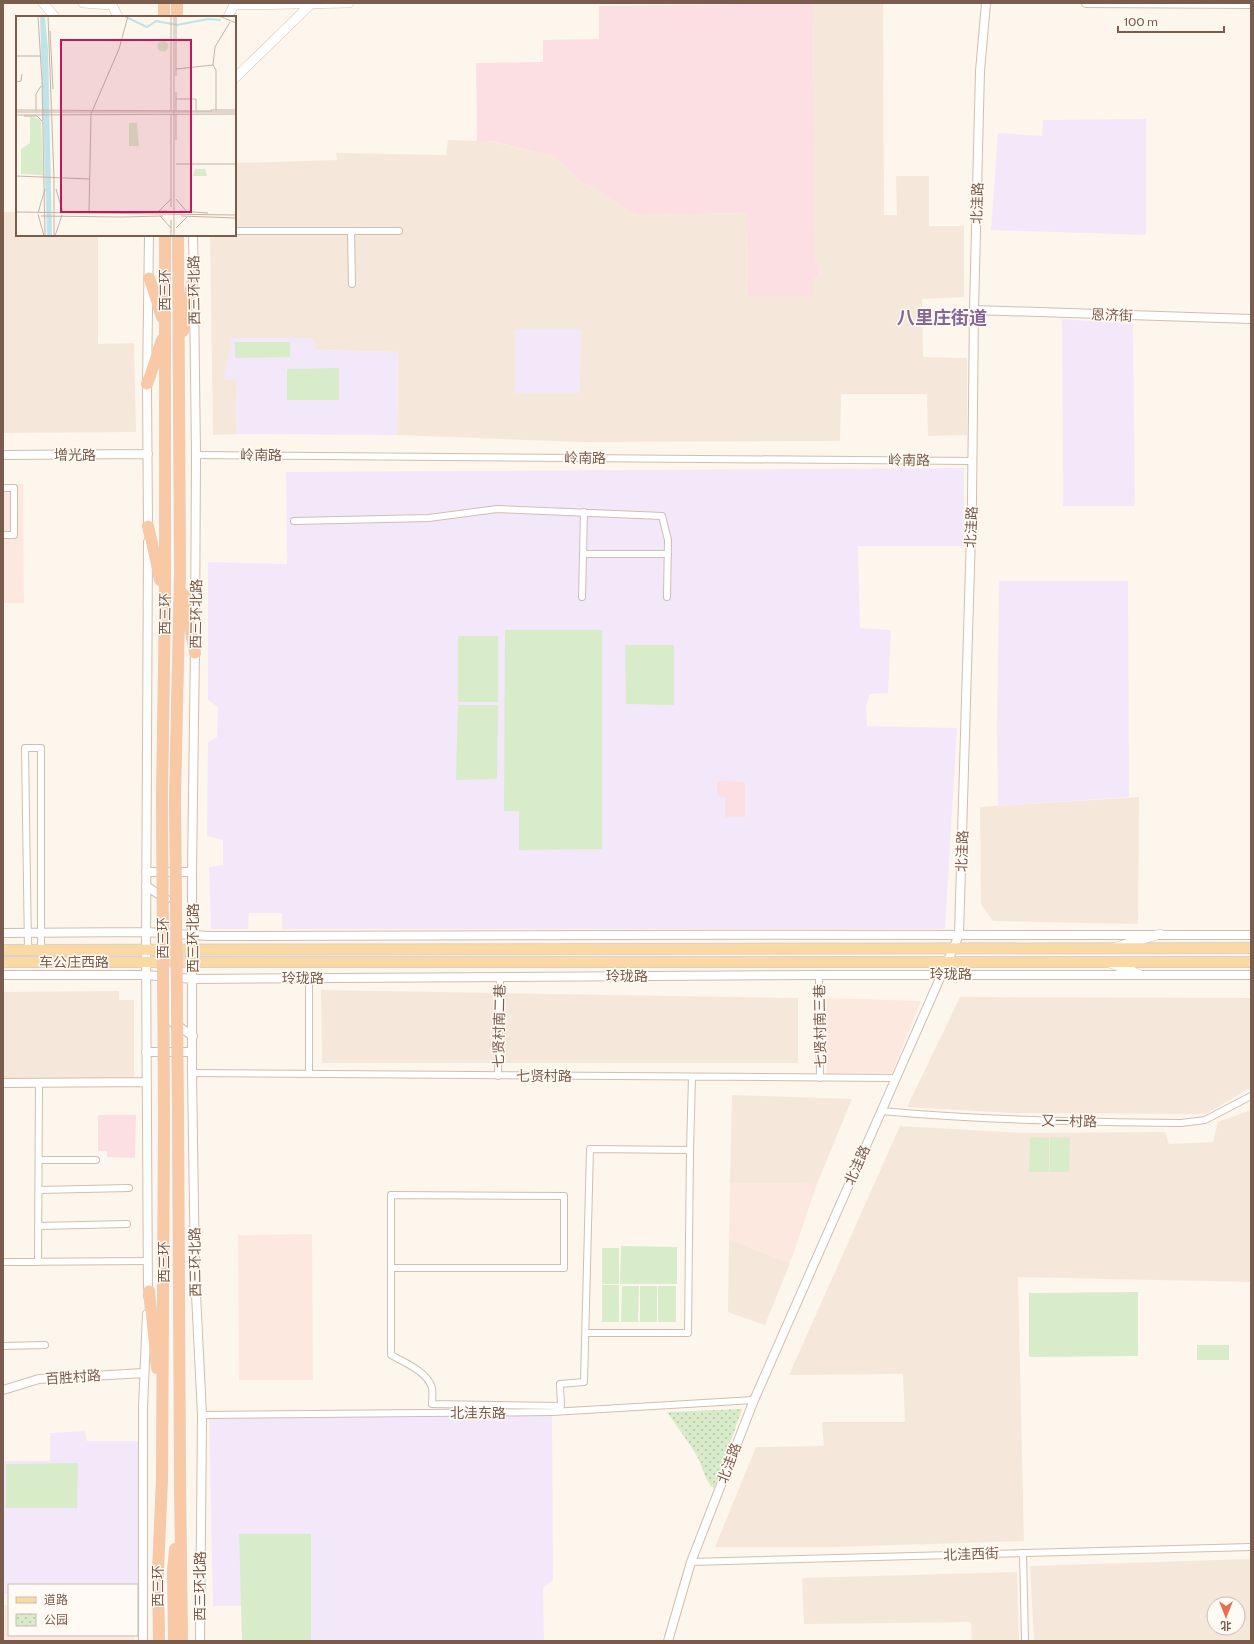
<svg xmlns="http://www.w3.org/2000/svg" width="1254" height="1644" font-family="Cabin,'Noto Sans SC',sans-serif">
<defs>
<pattern id="park-dots" width="8" height="8" patternUnits="userSpaceOnUse"><rect width="8" height="8" fill="#d8ecc9"/><path d="M2 2h.1M6 6h.1" fill="none" stroke="#b4c2a5" stroke-width="1.8" stroke-linecap="round"/></pattern>
</defs>
<rect width="100%" height="100%" fill="#fdf6ec"/>
<path fill="#f5e8da" fill-rule="evenodd" d="M813,3H883L884,215H897L896,176H929V226H964V297L922,299L923,357L967,358V435L928,436L927,394H841L840,441L580,442L397,435L398,352L315,350L313,338L224,379H237L236,434L213,435L210,235H235V163L337,160L336,153L446,155L448,140L490,141L555,157L578,179L636,215L747,213L748,296H812L813,279L819,278L820,266L815,265Z
M3,212H17V235H98V344L134,343L136,432L3,433Z
M1139,797L1138,924L993,921L981,904L980,807Z
M321,990L798,998V1063H322Z
M119,991V1000H134V1078H3V992Z
M960,997L1251,998V1089L1246,1090L1206,1114L1012,1113L907,1107Z
M732,1095L852,1099L817,1184L730,1183Z
M1251,1110V1282L1018,1277L1024,1541L834,1547H715L756,1447L824,1446L822,1422H905L903,1374L789,1375L900,1126L1021,1133L1165,1132L1169,1144L1213,1142L1218,1122Z
M729,1239L790,1263L765,1325L728,1312Z
M1251,1559V1641H1034L1030,1566ZM1214,1604H1238V1628H1214Z
M1017,1572L1019,1641H972L971,1622L804,1624L802,1578Z"/>
<path fill="#fde8e0" d="M3,484H23L24,603H3Z
M825,998L921,1001L892,1073L827,1074Z
M730,1183L817,1184L790,1263L729,1239Z
M312,1234L313,1380H239L238,1235Z
M3,1605H9V1635H134V1641H3Z"/>
<path fill="#f3e8fa" d="M1146,119V235L991,230L998,133L1042,136L1043,120Z
M1062,319L1133,324L1135,506H1063Z
M515,329H581L580,393H515Z
M232,338H313L316,350L398,352L397,435L236,434L237,380L224,379Z
M964,468V546H858L860,628L891,630L888,693L870,694L866,706L867,726L957,728L945,929H282V913H249L248,929H211L209,867L223,865V840L207,836L208,742L217,737L218,707L208,700V562L287,564L286,472Z
M999,581H1128L1129,797L998,806L997,730Z
M552,1412L553,1580L543,1588L544,1641H242V1606H213L209,1415Z
M85,1431L87,1441H141L142,1593H137V1585H9V1594H3V1461H50V1433Z"/>
<path fill="#fbdfe3" d="M813,3L815,264L820,266L819,278L813,279V296H748L747,213L636,215L578,179L555,157L491,141H477L476,63L543,62V40L599,39V6Z
M717,781L745,782V817H725V797L717,796Z
M98,1115H136L135,1158L107,1157V1151H98Z"/>
<path fill="#d8ecc9" d="M235,342H290V357L235,358Z
M339,368V400H287V369Z
M505,630H602V849L519,850V811H504Z
M458,636H498V702H458Z
M625,645H674V705L626,704Z
M458,705H498L497,779L456,780Z
M1030,1137L1049,1138V1172H1029Z
M1050,1137L1070,1138L1069,1172H1050Z
M621,1246L677,1247V1284H620Z
M602,1248H619V1284H602Z
M602,1285H619V1322H602Z
M622,1286H639L638,1322H621Z
M640,1286H657V1322H640Z
M658,1286H676V1322H658Z
M1138,1292V1356L1029,1357V1293Z
M1197,1345H1229V1360H1197Z
M78,1463L77,1508H6V1464Z
M239,1534H311V1641H242Z"/>
<path fill="url(#park-dots)" d="M742,1409L714,1489C704,1480 703,1467 697,1456C688,1441 677,1427 667,1412Z"/>
<g fill="none" stroke-linecap="round" stroke-linejoin="round">
<g stroke="#d1beb0" stroke-width="8">
<path id="minor" d="M235,231H399
M351,232L352,284
M196,455L973,461
M3,488H14V535H3
M294,521L429,518L497,509L662,516L668,540L667,597
M583,554H668
M582,597L584,512
M28,950L25,748H41V950
M819,975L820,1078
M192,1073L895,1078
M309,1074V978
M498,1076L500,977
M881,1111C981,1120 1081,1122 1181,1123L1205,1120L1251,1096
M690,1150L692,1077
M39,1160H96
M39,1190L129,1188
M38,1226L127,1224
M3,1262L148,1261
M38,1262L39,1083
M392,1268H564V1196L391,1195V1355C404,1362 428,1372 432,1388C433,1393 432,1400 432,1404L561,1406L560,1384L584,1382L590,1149L690,1150L688,1333H586
M3,1346L45,1345
M202,1415L552,1412L754,1400
M1023,1553L1025,1641
M691,1562L1251,1547"/>
</g>
<g stroke="#d1beb0" stroke-width="10">
<path id="tertiary" d="M1086,3L1251,4
M193,235L194,280
M194,294L196,455L195,634
M974,310L1251,319
M3,455L148,454
M148,530L147,384L149,235
M148,542L146,950L148,1296
M195,648L192,872V1073L195,1274L202,1415L200,1641
M146,872H192
M146,886L166,899
M3,933L146,932L209,936C556,936 904,933 1251,935
M168,971L169,1020L193,1036
M3,975H146L193,979L819,975H1251
M146,1052H192
M3,1083L147,1082
M3,1390L39,1379L144,1373
M143,1641V1407L147,1314
M668,1641L691,1562L754,1400L959,935L972,500L974,310L980,71L986,3"/>
</g>
<g stroke="#d6c0b0" stroke-width="10">
<path id="secondary" d="M43,3L55,17
M83,3L112,5
M111,3L118,17
M234,5L349,3
M228,17L235,3
M235,78L311,4
M1116,947L1160,934
M1110,963L1139,974"/>
</g>
<g stroke="#dad1cd" stroke-width="12">
<path id="primary" d="M3,950L1251,948
M3,962H1251"/>
</g>
<g stroke="#dad1cd" stroke-width="12">
<path id="trunk" d="M164,3V17
M177,3V17
M149,278L162,317
M183,331L194,275
M147,384L162,340
M148,526L160,580
M184,595L195,653
M162,798L165,600V235
M175,798L180,572L178,235
M178,1114L180,1478L182,1641
M149,1291L157,1368
M159,1641L158,1571L162,1479L164,1115
M174,1641L173,1571L175,1549"/>
</g>
<use href="#minor" stroke="#fff" stroke-width="6"/>
<use href="#tertiary" stroke="#fff" stroke-width="8"/>
<use href="#secondary" stroke="#fff" stroke-width="9"/>
<use href="#primary" stroke="#fbd9a5" stroke-width="10"/>
<use href="#trunk" stroke="#f9c8a4" stroke-width="11"/>
<g stroke="#dad1cd" stroke-width="12" stroke-linecap="butt">
<path id="trunk-bridge" d="M162,798L164,1115
M175,798L178,1114"/>
</g>
<use href="#trunk-bridge" stroke="#f9c8a4" stroke-width="11"/>
</g>
<g text-anchor="middle" stroke-width="3" stroke-linejoin="round" paint-order="stroke">
<g font-size="14" fill="#7a5c4d" stroke="#fffaf3">
<text transform="translate(977 203) rotate(-88)" y="5">北洼路</text>
<text transform="translate(165 290) rotate(-90)" y="5">西三环</text>
<text transform="translate(194 290) rotate(-91)" y="5">西三环北路</text>
<text transform="translate(1112 315) rotate(2)" y="5">恩济街</text>
<text x="75" y="460">增光路</text>
<text x="261" y="460">岭南路</text>
<text x="585" y="463">岭南路</text>
<text transform="translate(909 460) rotate(1)" y="5">岭南路</text>
<text transform="translate(971 527) rotate(-87)" y="5">北洼路</text>
<text transform="translate(165 614) rotate(-89)" y="5">西三环</text>
<text transform="translate(196 614) rotate(-89)" y="5">西三环北路</text>
<text transform="translate(962 851) rotate(-88)" y="5">北洼路</text>
<text transform="translate(163 938) rotate(-90)" y="5">西三环</text>
<text transform="translate(193 938) rotate(-90)" y="5">西三环北路</text>
<text x="74" y="967">车公庄西路</text>
<text x="951" y="979">玲珑路</text>
<text x="627" y="981">玲珑路</text>
<text x="303" y="983">玲珑路</text>
<text transform="translate(499 1026) rotate(-89)" y="5">七贤村南二巷</text>
<text transform="translate(820 1026) rotate(-91)" y="5">七贤村南三巷</text>
<text x="544" y="1081">七贤村路</text>
<text transform="translate(1069 1121) rotate(1)" y="5">又一村路</text>
<text transform="translate(857 1165) rotate(-66)" y="5">北洼路</text>
<text transform="translate(164 1262) rotate(-90)" y="5">西三环</text>
<text transform="translate(195 1262) rotate(-91)" y="5">西三环北路</text>
<text transform="translate(73 1377) rotate(-4)" y="5">百胜村路</text>
<text x="478" y="1418">北洼东路</text>
<text transform="translate(729 1463) rotate(-69)" y="5">北洼路</text>
<text transform="translate(971 1554) rotate(-2)" y="5">北洼西街</text>
<text transform="translate(158 1586) rotate(-90)" y="5">西三环</text>
<text transform="translate(200 1586) rotate(-90)" y="5">西三环北路</text>
</g>
<g font-size="18" font-weight="bold" fill="#846695" stroke="#fffaf3">
<text x="942" y="324">八里庄街道</text>
</g>
</g>
<g transform="translate(16 16)">
<rect width="220" height="220" fill="#fdf6ec"/>
<path d="M141.5 30a5.5 5.5 0 1 1 11 0a5.5 5.5 0 1 1-11 0ZM113,107H121L123,130H113ZM179,153H189L191,160H177Z" fill="#d8ecc9"/>
<path d="M14,100L25,104L27,159L5,158V133L14,127Z" fill="#d8ecc9"/>
<path d="M24,0H29L32,34L36,220H31Z" fill="#bfe3e8"/>
<path fill="none" stroke="#bfe3e8" stroke-width="2" d="M108,0L131,11L140,5L161,9L192,3L205,4"/>
<path fill="none" stroke="#c5b3a7" stroke-width="1" d="M22,0L26,65L29,220M32,0L38,163V220M155,0V94M203,0L220,7M34,15L37,73M0,40H24M197,49L200,54V95M197,49L199,31L214,6M160,53L197,49M160,60V0M0,66L5,65L6,58M160,76V94M160,83H180V94M0,94L196,95M20,94V78L25,70M195,94H220M0,96H220M155,98V191M0,99L220,98M8,100H21L26,105M160,124V98M160,148H220M0,160L74,163M40,173L47,197M160,183L171,196M143,195L155,183M164,195L192,197M0,196L220,199M73,196L75,98L103,33L112,0M117,196L151,195M22,197L29,173M22,198L28,220M25,200L106,201M144,200L155,212M165,200L220,202M106,201L147,200M155,204V220M160,212L171,201M39,220L46,199M158,220V0"/>
<path fill="#c2185b" fill-opacity="0.15" stroke="#c2185b" stroke-width="2" d="M45,24H175V196H45Z"/>
<rect width="220" height="220" fill="none" stroke="#7a5c4d" stroke-width="2"/>
</g>
<rect width="1254" height="1644" fill="none" stroke="#7a5c4d" stroke-width="8"/>
<rect x="8" y="1584" width="130" height="52" fill="#fffaf3" stroke="#cabbb1"/>
<rect x="16" y="1597" width="20" height="6" fill="#fbd9a5" stroke="#cabbb1"/>
<text x="44" y="1604" font-size="12" fill="#7a5c4d">道路</text>
<rect x="16" y="1614" width="20" height="12" fill="url(#park-dots)" stroke="#cabbb1"/>
<text x="44" y="1624" font-size="12" fill="#7a5c4d">公园</text>
<g transform="translate(1226 1616) rotate(180)"><circle r="19" fill="#fffaf3" stroke="#cabbb1"/>
<path d="M0-3L7 15L0 10L-7 15Z" fill="#e76f51"/>
<text y="-6" font-size="11" font-weight="bold" text-anchor="middle" fill="#7a5c4d">北</text>
</g>
<path d="M1118 26v6h106v-6" fill="none" stroke="#7a5c4d" stroke-width="2"/>
<text x="1124" y="26" font-size="12" fill="#7a5c4d" stroke="#fffaf3" stroke-width="3" paint-order="stroke">100 m</text>
</svg>
